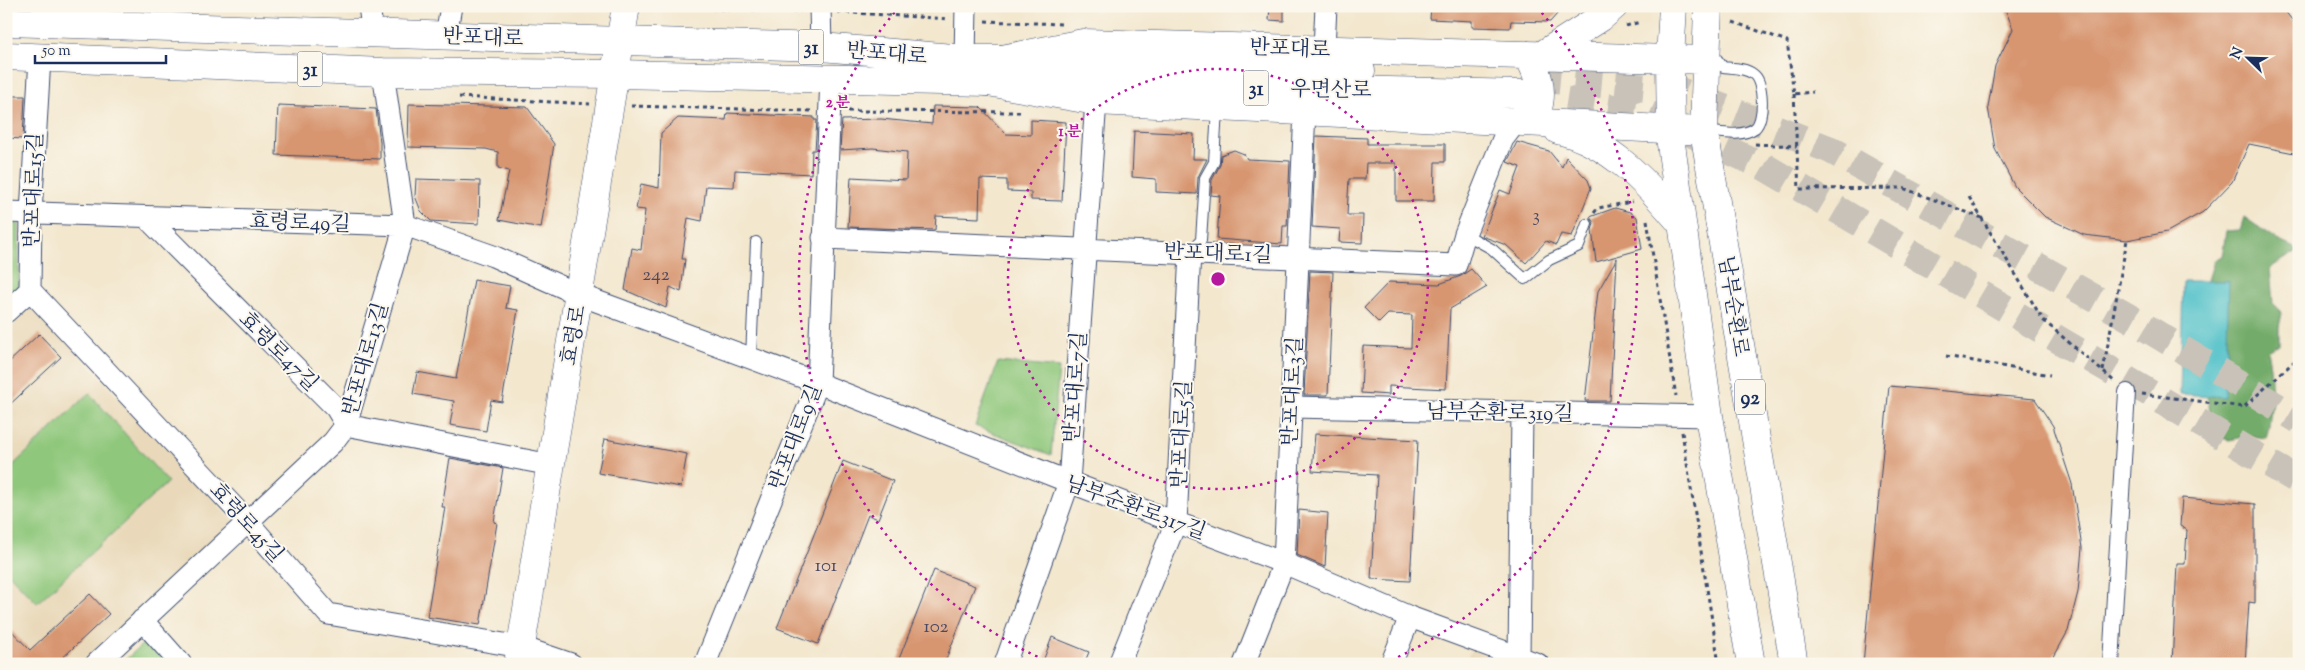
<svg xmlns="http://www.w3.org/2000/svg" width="2305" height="670" font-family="'Sorts Mill Goudy','Noto Serif KR',serif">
<rect width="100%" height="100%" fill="#fbf7ec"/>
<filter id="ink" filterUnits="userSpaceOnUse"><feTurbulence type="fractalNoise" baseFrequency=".02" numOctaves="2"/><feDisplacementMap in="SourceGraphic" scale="10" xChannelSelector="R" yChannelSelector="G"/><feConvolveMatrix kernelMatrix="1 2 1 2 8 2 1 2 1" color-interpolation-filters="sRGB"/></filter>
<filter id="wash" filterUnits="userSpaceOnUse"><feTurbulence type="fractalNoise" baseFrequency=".0096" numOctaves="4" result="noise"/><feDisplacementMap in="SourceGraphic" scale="20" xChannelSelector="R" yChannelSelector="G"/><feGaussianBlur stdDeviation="1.12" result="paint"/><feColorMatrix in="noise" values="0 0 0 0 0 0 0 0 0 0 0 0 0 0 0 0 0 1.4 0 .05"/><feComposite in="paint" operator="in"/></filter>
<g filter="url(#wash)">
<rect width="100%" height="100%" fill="#f3e7ce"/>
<path fill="#e9d9ba" d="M34,306L233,521L79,664H6V332Z
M1471,649L1508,664H1465Z"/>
<path fill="#8fc77b" stroke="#557b6c" d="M8,223L19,224V290L6,302Z
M998,362L1059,368L1051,455L975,426Z
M89,393L168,482L37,603L6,571V472Z
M150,637L174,664H121Z"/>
<path fill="#73ac6b" stroke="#476e64" d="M2244,217L2277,240L2299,250L2270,268L2273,304L2282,313L2279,327V344L2267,351C2273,372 2273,417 2266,438L2249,436L2229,440L2211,434L2209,403L2203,386L2202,299L2214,261L2222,257L2226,231L2240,230Z"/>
<path fill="#56c3ca" stroke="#387994" d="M2183,281H2229L2225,397L2180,394Z"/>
<g id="blocks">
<path fill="#d7956f" d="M1270,6H1284V21L1269,20Z
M1431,6H1564L1550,22L1511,21L1510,28L1472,27V21L1430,19Z
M2004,6H2281L2299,29V154L2249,144L2232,182L2203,212L2167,232L2127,240L2084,235L2045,217L2015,187L1995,149L1988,107L1995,66L2013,29Z
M6,96H25L23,139L6,138Z
M409,104L527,107L554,144L541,228L499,220L509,171L498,168V152L486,149L408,147Z
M278,105L376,109L380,142V159L276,155Z
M933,106L980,107L1006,134L1031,135V120L1066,122L1062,201L1031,200V192L1007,191V180L980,179L979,218L936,216L935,230L848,227L851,177L906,180L907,152L873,148L840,150L842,120L881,119L932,124Z
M727,113L814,117V120H817L815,150H812L811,174L735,170L734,187L706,186L702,221L688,218L682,259H685L681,292L670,287L666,308L625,290L632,248L641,250L645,210L636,209L641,184L659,188L661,133L678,118L726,120Z
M1134,131L1194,134L1193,159H1207L1198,177L1197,194L1156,192V179L1132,177Z
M1316,136L1367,138V144H1445V162H1435L1434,201H1396V163H1366L1365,179H1349L1347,215H1363L1362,243L1339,242L1340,229L1312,227Z
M1517,142L1549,151L1562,167L1566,157L1588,180L1591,188L1572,236L1561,234L1556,245L1546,241L1526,263L1506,245L1482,236L1500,190L1510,194L1520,167L1507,162Z
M1234,150L1244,154L1247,159L1290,161L1287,226H1283L1282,244L1217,239L1220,196L1211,195L1212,180L1220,165L1221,155Z
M416,179L480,181L479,224L431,221L421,211L415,196Z
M1615,208L1630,212L1637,217L1642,249L1596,262L1592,230L1594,223L1590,217Z
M1617,258L1610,401H1585L1598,291Z
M1471,269L1487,287L1450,309L1446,389L1389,386V395L1361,393L1363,346L1411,348L1412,315L1388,314L1379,323L1364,308L1389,282L1439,284L1461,276Z
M1310,271L1333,272L1328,395H1304Z
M474,280L510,286L506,308L518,310L502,402L491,400L486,431L450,425L454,401L413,394L417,372L456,379Z
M39,334L61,357L6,408V365Z
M1889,386L2035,399L2053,426L2072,484L2082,548L2078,592L2068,631L2050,664H1863Z
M1315,434L1418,440L1410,581L1371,579L1377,475L1312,471Z
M605,439L687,454L681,487L598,473Z
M450,458L503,468L494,522L497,523L480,625L427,617L445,507H442Z
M843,461L893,481L878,519L868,515L818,644L777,628Z
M2182,498L2255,504V603L2249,602L2245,664H2172L2177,564H2185L2187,530L2180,526Z
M1299,510L1328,513L1325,567L1297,555Z
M934,570L975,586L944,664H897Z
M90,594L109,614L56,664H6V625L30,650Z
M1052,637L1089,652L1084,664H1042Z"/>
</g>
</g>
<g filter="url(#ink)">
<use href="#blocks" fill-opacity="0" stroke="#3b4b6f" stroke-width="1"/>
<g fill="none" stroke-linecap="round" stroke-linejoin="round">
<path stroke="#c8c2b8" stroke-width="28" stroke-dasharray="28 14" stroke-linecap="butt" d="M1532,78L1680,91L1831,150L2135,321L2299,420
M1525,94L1646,113L1763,166L2299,481"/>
<g stroke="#3b4b6f" stroke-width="12">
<path id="service" d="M1705,131C1720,132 1741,138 1755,128C1765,120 1764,81 1753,74C1746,68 1732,68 1723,67L1713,54
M1465,234L1492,249L1525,279L1549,260L1579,246L1587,224
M1190,253L1201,240L1205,178L1214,162L1217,108
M751,358L756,242"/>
</g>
<g stroke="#3b4b6f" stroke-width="18">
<path id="pedestrian" d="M2111,664L2127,392"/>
</g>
<g stroke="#3b4b6f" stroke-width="23">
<path id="minor" d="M369,6L373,35
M820,6L821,47
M446,36L451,6
M1324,49L1326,6
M965,59L966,6
M6,212L405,225L493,256L580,295L818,383L1069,482L1284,563L1410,617L1538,664
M146,217L336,408L346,425L551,465
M823,238L1456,265L1465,234L1503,139L1517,121
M30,290L247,521L328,614L521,647L571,664
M6,312L30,290L31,213L40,58
M1292,407L1709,416
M142,620L181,664
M1519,657L1522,412
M96,664L333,442L346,425L405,225L383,72
M705,664L818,383L831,78
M1005,664L1069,482L1096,101
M1119,664L1176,522L1190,253
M1244,664L1284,563L1305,111
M1391,664L1410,617"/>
</g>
<g stroke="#3b4b6f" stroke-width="29">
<path id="secondary" d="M518,664L626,6"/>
</g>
<g stroke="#3b4b6f" stroke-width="29">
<path id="primary" d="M1673,6L1670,59L1671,144L1709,416L1751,664
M1708,6L1704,131L1794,664
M6,22L821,47L965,59H1002L1083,43L1707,60
M1542,55L1600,18L1614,6
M6,56L383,72L615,74L988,82L1096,101L1704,131
M1517,121L1537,112C1544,90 1538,74 1528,55
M1558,130C1609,141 1648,184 1681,223"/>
</g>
<g stroke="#3b4b6f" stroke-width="29">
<path id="trunk" d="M1002,59L1361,71
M988,82L1525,94"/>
</g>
<path stroke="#3b4b6f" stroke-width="3" stroke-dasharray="4 4" stroke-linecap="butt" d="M648,7L801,11
M838,12L949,19
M985,21L1061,24
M1733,22L1787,41L1794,94L1813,92
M1626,26L1640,22
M1794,94L1799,189L1903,188L1982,218
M459,97L590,104
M631,106L812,111
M848,111L1022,112
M1755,144L1797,146
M1969,197L2043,320L2115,382
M1594,213L1598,208L1632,202
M1647,220L1676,396
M1946,356L2050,375
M2103,371L2127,240
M2142,394L2244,407L2299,357
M1682,432L1719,664"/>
<use href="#service" stroke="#fff" stroke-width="10"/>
<use href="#pedestrian" stroke="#fff" stroke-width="16"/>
<use href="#minor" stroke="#fff" stroke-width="21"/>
<use href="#secondary" stroke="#fff" stroke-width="28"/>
<use href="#primary" stroke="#fff" stroke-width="28"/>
<use href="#trunk" stroke="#fff" stroke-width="28"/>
</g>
</g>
<g fill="none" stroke="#b5179e" stroke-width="2.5" stroke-dasharray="2.5 5">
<circle cx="1218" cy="279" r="210"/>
<path d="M1051 663A419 419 0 0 1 899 7M1537 7A419 419 0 0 1 1385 663"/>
</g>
<g text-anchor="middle" stroke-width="4" stroke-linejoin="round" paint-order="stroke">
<g font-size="19" fill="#4a4862">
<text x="1536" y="221">3</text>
<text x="656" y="280">242</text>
<text x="826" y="571">101</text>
<text x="936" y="632">102</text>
</g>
<g fill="#fbf7ec" stroke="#5e6b89" stroke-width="1">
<rect x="798.5" y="29.5" width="25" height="35" rx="4"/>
<rect x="297.5" y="51.5" width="25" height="35" rx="4"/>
<rect x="1243.5" y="70.5" width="25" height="35" rx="4"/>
<rect x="1735" y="379.5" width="30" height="35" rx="4"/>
</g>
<g font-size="20" font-weight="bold" fill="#1b2f5e">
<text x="811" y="54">31</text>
<text x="310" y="76">31</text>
<text x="1256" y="95">31</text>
<text x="1750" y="404">92</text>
</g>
<g font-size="21" fill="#1b2f5e" stroke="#fbf7ec">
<text transform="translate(483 37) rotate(2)" y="7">반포대로</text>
<text transform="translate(1290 48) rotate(2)" y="7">반포대로</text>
<text transform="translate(887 53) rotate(5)" y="7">반포대로</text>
<text transform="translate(1331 89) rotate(1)" y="7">우면산로</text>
<text transform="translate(33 190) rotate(-88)" y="7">반포대로15길</text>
<text transform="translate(300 222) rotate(2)" y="7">효령로49길</text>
<text transform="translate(1218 253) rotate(2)" y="7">반포대로1길</text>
<text transform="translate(1734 306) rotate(81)" y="7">남부순환로</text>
<text transform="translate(573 335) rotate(-80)" y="7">효령로</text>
<text transform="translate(279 351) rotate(45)" y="7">효령로47길</text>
<text transform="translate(365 359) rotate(-74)" y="7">반포대로13길</text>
<text transform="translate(1075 387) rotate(-86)" y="7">반포대로7길</text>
<text transform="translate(1292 391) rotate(-87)" y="7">반포대로3길</text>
<text transform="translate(1500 412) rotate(1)" y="7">남부순환로319길</text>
<text transform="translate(1181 434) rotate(-87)" y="7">반포대로5길</text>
<text transform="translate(795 437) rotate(-69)" y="7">반포대로9길</text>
<text transform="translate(1136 507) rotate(20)" y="7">남부순환로317길</text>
<text transform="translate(247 522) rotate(48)" y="7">효령로45길</text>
</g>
</g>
<circle cx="1218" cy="279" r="8" fill="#b5179e" stroke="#fbf7ec" stroke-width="2.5"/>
<g font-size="15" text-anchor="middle" font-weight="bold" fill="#b5179e" stroke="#fbf7ec" stroke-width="4" stroke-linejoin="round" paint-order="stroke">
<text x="838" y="107">2 분</text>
<text x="1070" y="136">1 분</text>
</g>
<rect width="2305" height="670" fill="none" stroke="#fbf7ec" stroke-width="25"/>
<g transform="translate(2248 58) rotate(293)" stroke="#fbf7ec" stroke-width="4" paint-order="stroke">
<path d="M0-4L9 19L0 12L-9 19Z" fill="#1b2f5e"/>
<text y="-8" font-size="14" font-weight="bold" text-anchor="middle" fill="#1b2f5e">N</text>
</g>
<path d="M35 55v8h131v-8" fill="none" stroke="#1b2f5e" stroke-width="2.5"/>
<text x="42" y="55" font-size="15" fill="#1b2f5e" stroke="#fbf7ec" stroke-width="4" paint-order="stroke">50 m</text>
</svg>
